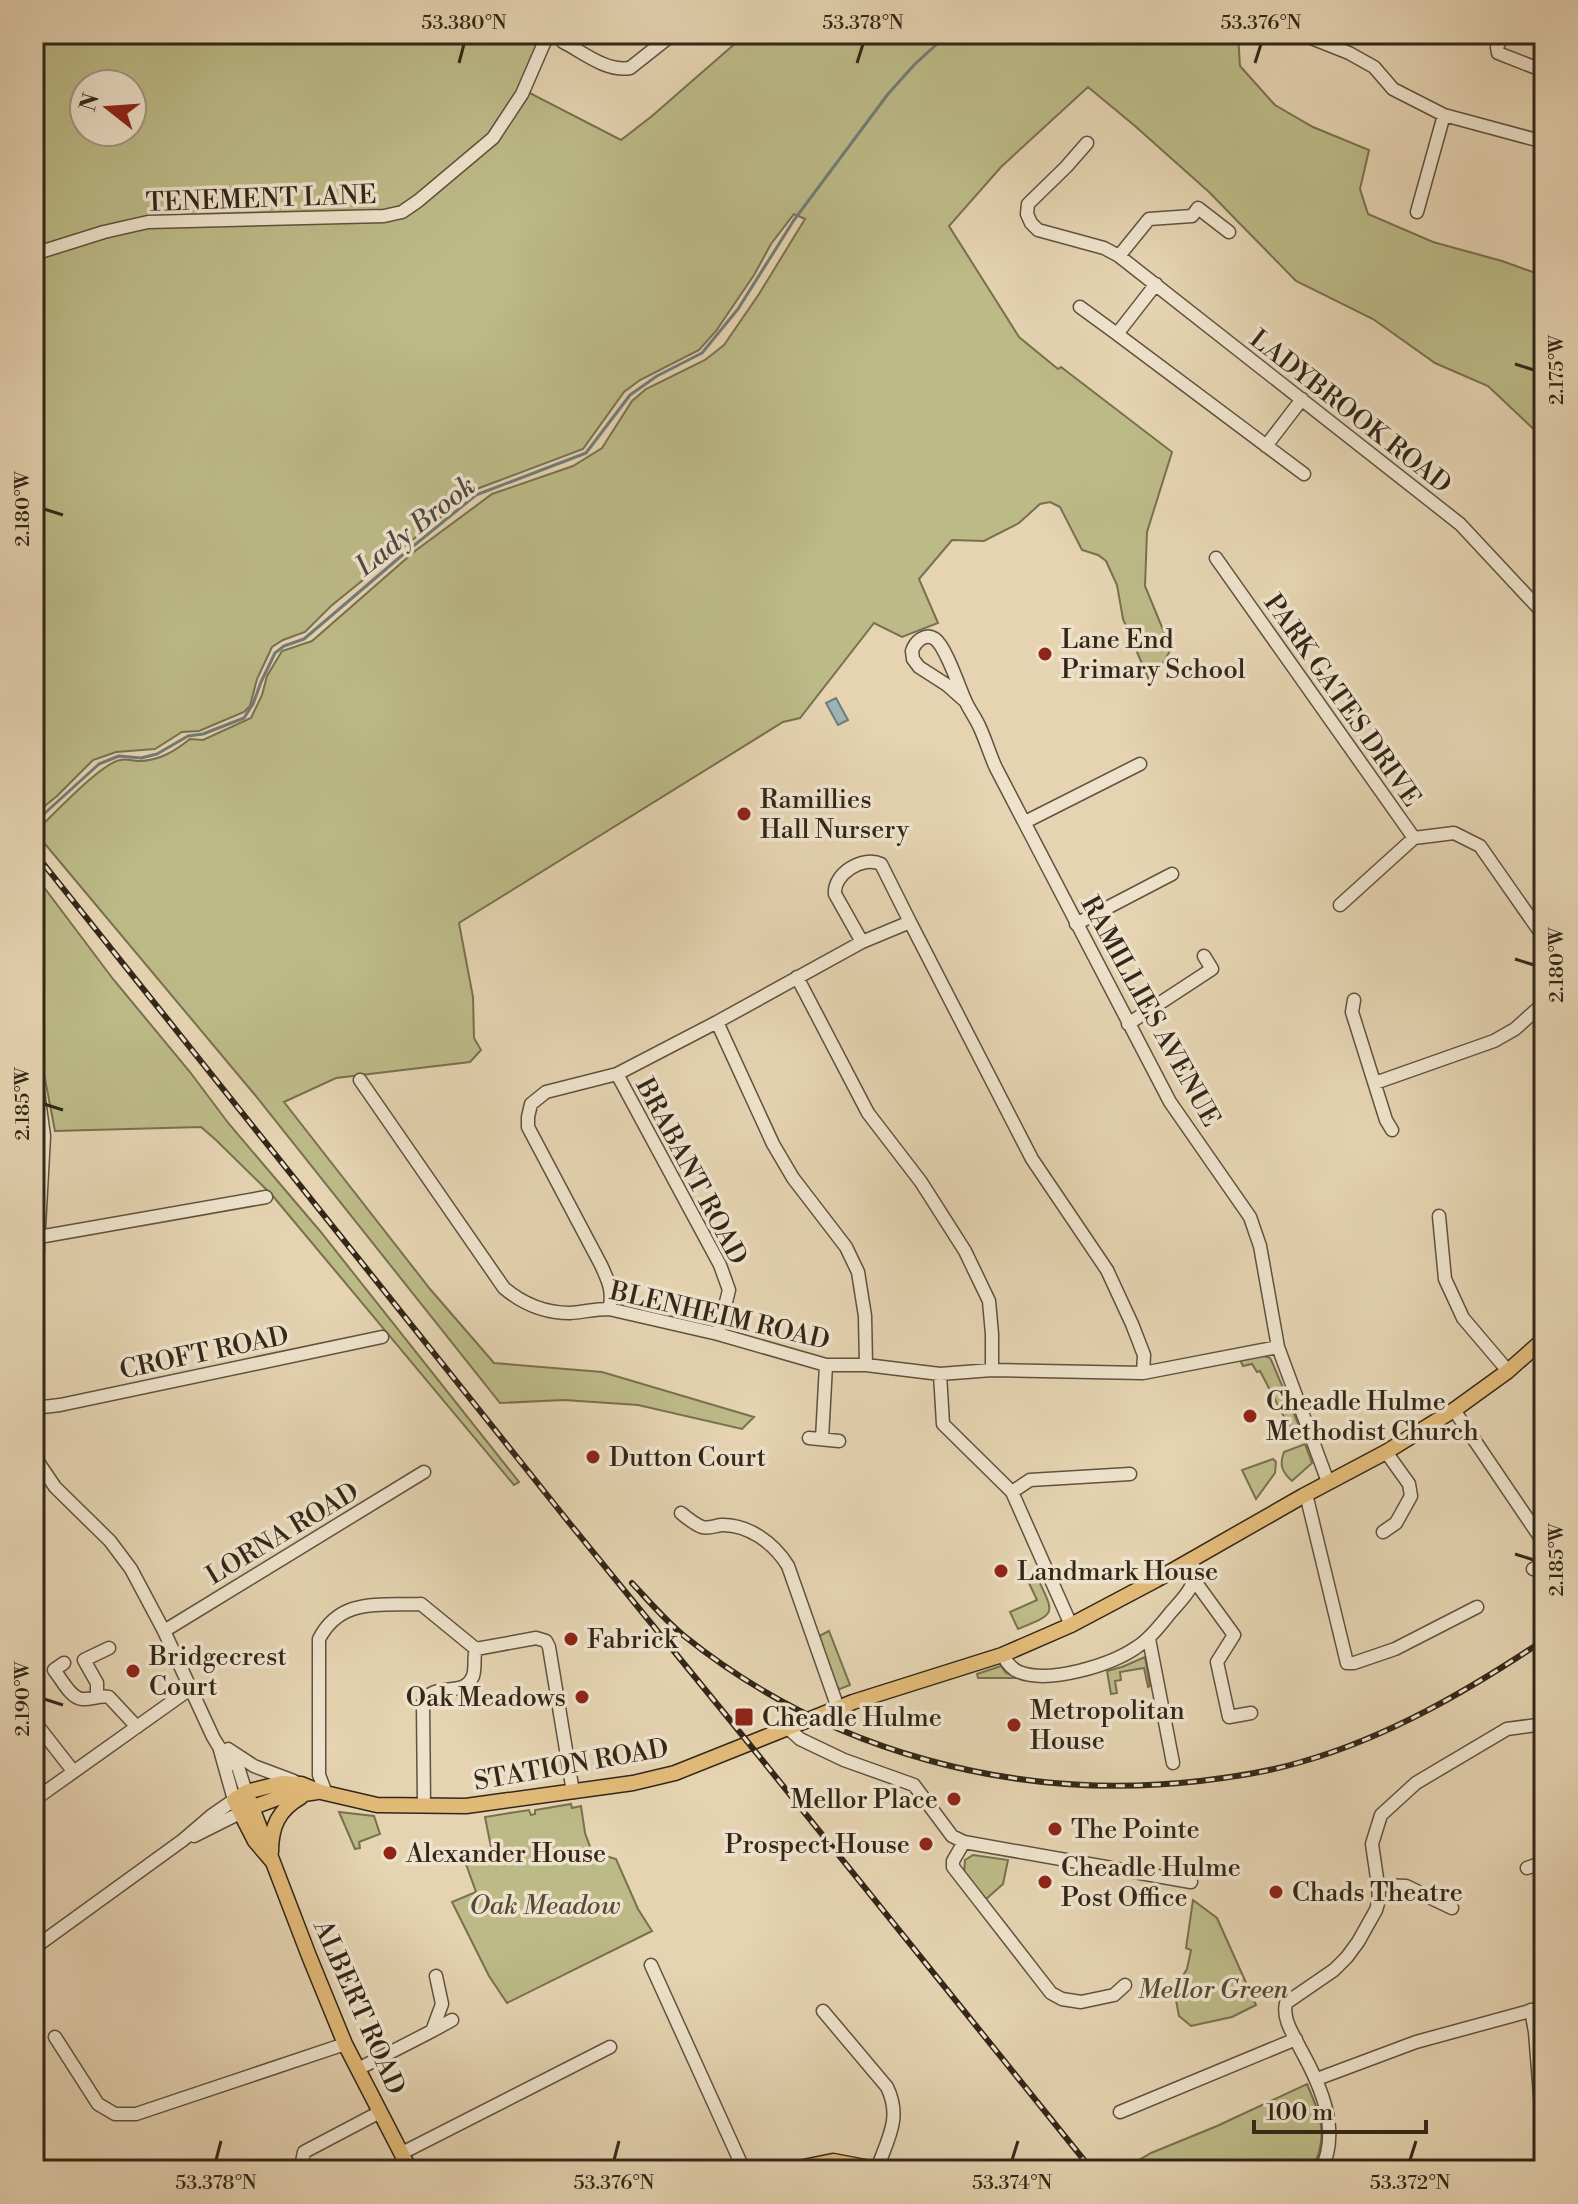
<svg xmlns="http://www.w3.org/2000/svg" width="1578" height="2204" font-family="'Libre Bodoni',serif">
<rect width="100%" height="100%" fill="#e5d3b1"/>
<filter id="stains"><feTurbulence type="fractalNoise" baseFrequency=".0025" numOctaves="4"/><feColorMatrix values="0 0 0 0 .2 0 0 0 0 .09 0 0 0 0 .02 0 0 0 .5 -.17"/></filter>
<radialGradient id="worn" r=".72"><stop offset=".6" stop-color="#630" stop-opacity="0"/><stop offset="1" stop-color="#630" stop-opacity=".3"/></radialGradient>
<path fill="#bcba87" stroke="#787050" stroke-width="2" fill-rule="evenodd" d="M34,34H543L498,137L526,91L621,140L652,116L746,34H1238L1240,66L1275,105L1313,127L1369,150L1360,189L1368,214L1433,242L1502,261L1544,276V439L1488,386L1435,363L1373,319L1296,281L1209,192L1135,126L1088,87L1001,167L949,226L1019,337L1058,369L1061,367L1172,452L1147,532L1145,586L1171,649L1151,685L1123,619L1117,585L1106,561L1098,555L1082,550L1060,507L1050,502L1040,504L1019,523L984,541L952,540L919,579L938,623L902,637L874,623L800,718L783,722L459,923L473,997L474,1038L481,1050L470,1062L336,1078L284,1102L430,1289L494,1363L602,1372L754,1417L742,1429L638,1405L564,1400L500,1403L255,1095L35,832C52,816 100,764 120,760C126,758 133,761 139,761C159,761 175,751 190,739L203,740L251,718L262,695L267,676L282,651L312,641L415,551L492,494L573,466L602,448L632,401L646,389L705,360L724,345L759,294L805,219L794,214L771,244L754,275L716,331L699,350L640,380L624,392L583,449L474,490L331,606L305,632L283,640L272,647L257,679L250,706L244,712L199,731L182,732L155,749L116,752L93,760L57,796L34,815ZM84,84H132V132H84Z
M34,874L113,979L190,1072L229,1124L320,1231L519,1482L514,1485L272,1195L216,1140L201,1127L55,1131L34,1022Z
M1262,1355L1270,1358L1272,1362L1300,1428L1292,1432L1260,1371L1257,1372L1252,1364L1243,1366L1240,1360Z
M1305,1444L1312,1463L1292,1481C1282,1472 1279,1465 1284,1452Z
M1273,1459L1276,1462L1275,1473L1256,1499L1242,1470Z
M1037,1577C1055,1615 1057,1613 1018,1629L1010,1612L1037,1600L1028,1581Z
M829,1631L850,1685L840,1689L837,1687L819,1639L821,1635Z
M1145,1657L1150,1686L1148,1687L1144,1668L1120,1672L1121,1680L1115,1681L1117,1693L1111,1694L1107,1671L1122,1667Z
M1001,1666L1006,1673L1020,1678H978L977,1674Z
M571,1804L572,1808L581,1806L585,1833L592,1852L616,1859L638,1909L652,1931L507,2003L489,1976L452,1902L476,1892L466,1864L493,1857L485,1817L529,1810L531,1815L535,1814V1810Z
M339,1812L374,1816L380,1834L359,1842L360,1848L355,1849Z
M973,1855L1008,1860L1003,1884L985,1900L964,1874L965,1860Z
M1193,1900L1217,1918L1256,2005L1232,2017L1191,2026L1179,2016L1175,1995L1179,1982L1187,1969L1191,1950L1186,1948Z
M1307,2084C1321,2117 1329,2136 1312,2170H1122L1151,2153L1217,2126Z"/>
<path fill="#9bb5b6" stroke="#717c77" stroke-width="2" d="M836,698L848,720L838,725L826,703Z"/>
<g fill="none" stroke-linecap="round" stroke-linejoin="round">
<path stroke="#717c77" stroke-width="3" d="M34,823L99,764L119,756L141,758L157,754L188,736L203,734L244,718L253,704L261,682L275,653L284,646L304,639L406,552L476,495L586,453L630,395L657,376L702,353L738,309L794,220L888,94L915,64L948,34"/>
<g stroke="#60523e" stroke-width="15">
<path id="minor" d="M1301,34L1349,53L1374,67L1393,89L1444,115L1544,142
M1504,34L1497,47L1498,53L1544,71
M563,42C583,52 606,72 630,68L673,34
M1087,143L1066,167L1028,204L1027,214L1031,223L1038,230L1104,248L1119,256L1460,524L1544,614
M1417,212L1444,115
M34,254L104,232L148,222L384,216L402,212L418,201L493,138L522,94L548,34
M1119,256L1149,219L1192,216L1198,208L1229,232
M1156,284L1117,334L1304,474
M1080,307L1117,334
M1266,446L1302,399
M1216,558L1414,838L1454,833L1480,846L1538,929L1544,935
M965,701L947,685L919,667L913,659L912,651C915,642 925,632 935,639C946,647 959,687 965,700C969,710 976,718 980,728C986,741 990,755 996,768L1170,1102L1250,1217L1260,1246L1278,1347L1328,1482
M1025,822L1140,764
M1340,905L1414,838
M1076,924L1172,874
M862,942L835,894C833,874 863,855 881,864L910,922
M797,977L868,1113L921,1182L965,1251L989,1301L992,1334V1370
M1354,1000L1352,1012L1386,1120L1392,1130
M717,1022L773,1144L793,1178L846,1247L858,1272L865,1316L866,1365
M1128,1024L1212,969L1204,956
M34,1063L44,1136L34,1319
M617,1074L720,1265L729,1290L718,1334
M360,1080L504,1288C523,1304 544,1313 570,1313C583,1312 595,1309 609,1309L718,1334L826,1365H866L940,1374L992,1370L1143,1373L1278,1347
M1375,1083L1494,1041L1515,1029L1544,1003
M1439,1216L1445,1279L1463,1318L1508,1371
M39,1237L266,1197
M609,1309C614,1293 608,1280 601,1265L528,1127V1117L531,1104L546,1092L617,1074L717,1022L862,942L910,922L1032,1159L1107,1270L1132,1324L1144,1355L1143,1373
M940,1374L943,1424L1012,1492L1071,1625
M34,1408L60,1405L382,1337
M1454,1410L1544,1543
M809,1438L839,1441
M822,1439L826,1365
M34,1456L55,1487L110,1541L131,1569L164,1631L213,1737L219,1747L238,1767L246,1792
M1012,1492L1030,1480L1130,1474
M1306,1494L1347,1663H1354L1395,1649L1477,1607
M681,1513C687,1518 694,1524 702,1527C709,1529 714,1526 721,1525C748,1524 774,1543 788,1566L838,1708
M1383,1532L1396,1523L1411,1496L1409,1484L1386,1452
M1533,1569L1544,1563
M1194,1580L1234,1635L1217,1662L1229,1717L1251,1713
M164,1631L424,1472
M1149,1639L1173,1763
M1002,1655C1007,1662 1011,1669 1019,1672C1050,1684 1111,1665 1137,1647C1151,1638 1161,1624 1171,1612C1187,1594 1200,1583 1191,1559
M64,1663L54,1670C61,1678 70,1698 82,1699C91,1700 99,1695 109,1697L137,1727
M97,1696V1683L84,1660L109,1648
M34,1721L73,1771
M789,1729L800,1739L844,1760L914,1785L952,1836L964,1842L1191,1882
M228,1749L254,1766L294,1781
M326,1793L319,1775V1639C341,1597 379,1606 421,1604L476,1649L536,1638L546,1641L549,1647L573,1792
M34,1800L190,1689
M424,1806L423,1703C434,1680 464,1699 473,1676C476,1667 473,1658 476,1649
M194,1836L240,1813
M964,1842L953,1861V1867L1051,1993L1062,1999L1081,2002L1114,1995L1125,1985
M1527,1868L1544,1862
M1378,1885L1406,1886L1452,1908
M34,1948L183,1840L211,1816L234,1800L220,1750
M651,1965L744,2170
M1531,2010L1535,2032L1544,2145
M823,2011L887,2087C902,2118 888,2138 877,2169
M432,2031L452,2020
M55,2037L98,2104L115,2114H136L345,2044
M358,2069L432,2031L442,2004L436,1976
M1317,2079L1416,2042L1544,2007
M1120,2112L1296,2039
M402,2153L610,2047
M305,2170L302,2162L304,2152L380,2112
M1321,2170C1341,2131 1321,2086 1301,2050C1294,2035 1282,2020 1286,2003L1334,1970L1347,1957L1358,1942L1376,1910L1379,1900L1378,1885L1372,1844L1381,1815L1416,1783L1507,1729L1544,1724"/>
</g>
<g stroke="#332718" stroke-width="17">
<path id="major" d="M246,1792L309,1956L345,2044L410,2170
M245,1810L278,1798L317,1792
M271,1852C271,1827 278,1810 301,1797
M272,1861L255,1841L234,1800L246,1792L282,1783L301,1784L321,1792L377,1805L466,1806L633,1783L675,1773L853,1702L1002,1655L1071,1625L1156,1580L1303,1496L1386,1452L1454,1410L1508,1371L1544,1339
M789,2170L833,2161L881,2170"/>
</g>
<use href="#minor" stroke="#eee2cc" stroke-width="12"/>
<use href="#major" stroke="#e2ba78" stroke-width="14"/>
<g stroke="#332718" stroke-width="6">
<path id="rail" d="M34,852L571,1525L734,1725L1092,2170
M632,1583C648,1600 664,1619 683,1635C828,1752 1015,1802 1200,1781C1234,1777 1268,1772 1301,1762C1389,1737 1469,1690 1544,1640"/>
</g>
<use href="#rail" stroke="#eee2cc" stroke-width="3" stroke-dasharray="9" stroke-linecap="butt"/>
</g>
<path fill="none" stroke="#332718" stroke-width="3" d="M459,63L464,44M857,63L863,44M1255,63L1261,44M1515,364L1534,370M44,509L63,515M1515,959L1534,965M44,1104L63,1110M1515,1554L1534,1560M44,1699L63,1705M216,2160L221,2141M614,2160L619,2141M1012,2160L1018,2141M1410,2160L1416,2141"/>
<g fill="#8f2418" stroke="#eee2cc" stroke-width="3">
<circle cx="1045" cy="654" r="8"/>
<circle cx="744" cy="814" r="8"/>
<circle cx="1250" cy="1416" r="8"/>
<circle cx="593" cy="1457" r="8"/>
<circle cx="1001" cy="1571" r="8"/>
<circle cx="571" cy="1639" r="8"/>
<circle cx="133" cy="1671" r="8"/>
<circle cx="582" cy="1697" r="8"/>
<rect x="734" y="1707" width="20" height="20" rx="4"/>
<circle cx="1014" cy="1725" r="8"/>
<circle cx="954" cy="1799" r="8"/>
<circle cx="1055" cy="1829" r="8"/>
<circle cx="926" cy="1844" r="8"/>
<circle cx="390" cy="1853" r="8"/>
<circle cx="1045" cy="1882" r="8"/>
<circle cx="1276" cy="1892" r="8"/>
</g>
<g text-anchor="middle" stroke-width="7" stroke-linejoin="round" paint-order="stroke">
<g font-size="26" fill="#332718" stroke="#eee2cc">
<text transform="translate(261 198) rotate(-2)" y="9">TENEMENT LANE</text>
<text transform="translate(1351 411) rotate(38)" y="9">LADYBROOK ROAD</text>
<text transform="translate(1343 700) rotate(55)" y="9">PARK GATES DRIVE</text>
<text transform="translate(1151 1011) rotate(61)" y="9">RAMILLIES AVENUE</text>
<text transform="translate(692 1171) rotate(62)" y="9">BRABANT ROAD</text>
<text transform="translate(720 1315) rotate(13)" y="9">BLENHEIM ROAD</text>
<text transform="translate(204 1352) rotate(-12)" y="9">CROFT ROAD</text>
<text transform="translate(282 1533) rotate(-31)" y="9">LORNA ROAD</text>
<text transform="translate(571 1764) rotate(-10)" y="9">STATION ROAD</text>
<text transform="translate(360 2007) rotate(66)" y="9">ALBERT ROAD</text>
</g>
<g font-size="26" fill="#332718" stroke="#eee2cc" text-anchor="start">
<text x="1061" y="648">Lane End<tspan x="1061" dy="30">Primary School</tspan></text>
<text x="760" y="808">Ramillies<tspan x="760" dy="30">Hall Nursery</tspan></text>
<text x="1266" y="1410">Cheadle Hulme<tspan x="1266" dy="30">Methodist Church</tspan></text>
<text x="609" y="1466">Dutton Court</text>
<text x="1017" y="1580">Landmark House</text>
<text x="587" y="1648">Fabrick</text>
<text x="149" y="1665">Bridgecrest<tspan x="149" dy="30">Court</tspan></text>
<text x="566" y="1706" text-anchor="end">Oak Meadows</text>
<text x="1030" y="1719">Metropolitan<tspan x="1030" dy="30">House</tspan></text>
<text x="762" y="1726">Cheadle Hulme</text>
<text x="938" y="1808" text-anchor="end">Mellor Place</text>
<text x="1071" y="1838">The Pointe</text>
<text x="910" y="1853" text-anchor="end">Prospect House</text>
<text x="406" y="1862">Alexander House</text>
<text x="1061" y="1876">Cheadle Hulme<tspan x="1061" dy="30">Post Office</tspan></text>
<text x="1292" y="1901">Chads Theatre</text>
</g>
<g font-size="26" font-style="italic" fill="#554c34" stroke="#eee2cc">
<text x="545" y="1914">Oak Meadow</text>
<text x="1213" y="1998">Mellor Green</text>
</g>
<g font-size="28" font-style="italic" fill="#4d4a40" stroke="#eee2cc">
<text transform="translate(415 525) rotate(-38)" y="10">Lady Brook</text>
</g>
</g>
<rect width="1578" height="2204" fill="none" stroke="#e5d3b1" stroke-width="88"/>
<g transform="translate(108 108) rotate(287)"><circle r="38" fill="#eee2cc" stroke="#a39784" stroke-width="2"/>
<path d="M0-6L14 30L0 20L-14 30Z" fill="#8f2418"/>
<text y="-12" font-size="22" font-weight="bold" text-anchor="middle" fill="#332718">N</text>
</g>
<path d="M1254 2120v12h172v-12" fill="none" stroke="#332718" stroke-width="4"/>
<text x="1266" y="2120" font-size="24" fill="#332718" stroke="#eee2cc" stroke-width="6" paint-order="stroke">100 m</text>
<rect x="44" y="44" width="1490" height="2116" fill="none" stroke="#332718" stroke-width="3"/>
<g font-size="20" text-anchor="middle" fill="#332718">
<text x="464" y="29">53.380°N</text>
<text x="863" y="29">53.378°N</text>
<text x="1261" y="29">53.376°N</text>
<text transform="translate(1556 370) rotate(-90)" y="7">2.175°W</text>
<text transform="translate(22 509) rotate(-90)" y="7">2.180°W</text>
<text transform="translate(1556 965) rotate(-90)" y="7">2.180°W</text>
<text transform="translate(22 1104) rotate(-90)" y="7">2.185°W</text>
<text transform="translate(1556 1560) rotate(-90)" y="7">2.185°W</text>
<text transform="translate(22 1699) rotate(-90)" y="7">2.190°W</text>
<text x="216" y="2189">53.378°N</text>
<text x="614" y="2189">53.376°N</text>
<text x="1012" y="2189">53.374°N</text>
<text x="1410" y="2189">53.372°N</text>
</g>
<rect width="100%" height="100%" filter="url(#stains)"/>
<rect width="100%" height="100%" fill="url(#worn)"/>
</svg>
